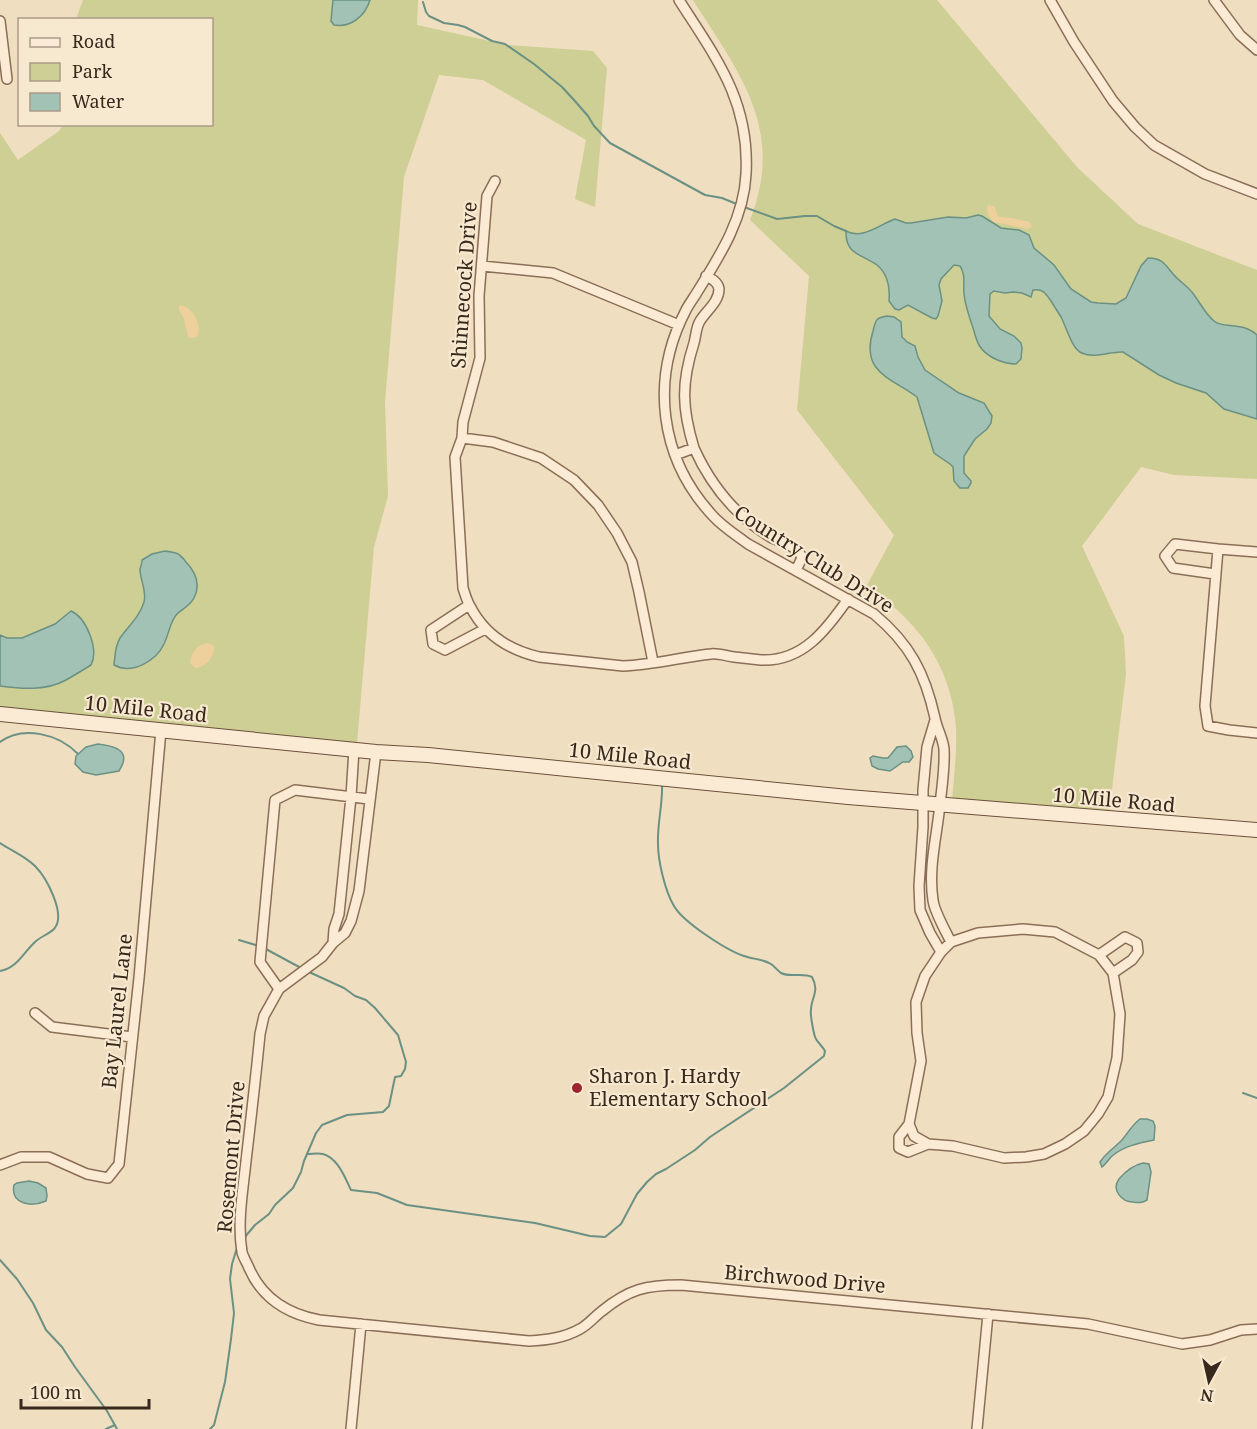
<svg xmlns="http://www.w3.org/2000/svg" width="1257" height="1429" font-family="'Noto Serif',serif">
<rect width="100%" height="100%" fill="#f0dec0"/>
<path fill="#cdcf94" d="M83,0H418L417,25L508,45L593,51L607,68L595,207L575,199L586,140L483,80L439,75L404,177L385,402L388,496L374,547L357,743L0,708V133L18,160L59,131L63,125L212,124V20L76,19Z
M693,0H937L1077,167L1138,224L1257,270V479L1174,475L1141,467L1082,546L1124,636L1126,674L1109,814L952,801C954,777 957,752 956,728C952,667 917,618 866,587L894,535L797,410L809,276L750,220C786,129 739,73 693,0Z"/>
<path fill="#eed09c" d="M988,205L994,206L998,216L1001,217L1012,218L1030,222L1032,227L1028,229L994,222C989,218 987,214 987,207Z
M180,305C193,307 203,325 197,337L191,338L188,337L184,319L178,308Z
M208,643L214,646C215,657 205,668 195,668L190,663C192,652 196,645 208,643Z"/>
<path fill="#a3c2b6" stroke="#6a9183" stroke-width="1.5" d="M333,0H370C365,16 351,28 334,25L331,21Z
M978,215L982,216L1001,228L1019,230L1029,235L1034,248L1054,265L1071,289L1091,302L1098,303L1116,304L1126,298L1141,266L1148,258C1163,258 1165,265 1174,275C1179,281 1186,285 1191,291C1199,300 1204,313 1214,321C1223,329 1242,321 1257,335V419L1224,409L1206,393L1176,383L1159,375L1123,352C1111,351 1095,359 1082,353C1072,350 1066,326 1061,317C1058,312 1054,306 1051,301C1046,294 1043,288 1033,290L1031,297L1022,293L1013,292L1005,293L994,291L990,294L989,316L1000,329L1014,336L1021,343L1022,348L1021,359L1016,364C1003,364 986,357 979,345C975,338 974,329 971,322C968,313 965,304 964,294C963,284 966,275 960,266L954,265L941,279L939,285L942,301L938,316L936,319L932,318L908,305L899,310L895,309L889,301C890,288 888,274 877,265C862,254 845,255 846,231C863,240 880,224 895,219L906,223H911L948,217L966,218Z
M887,316L894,317L901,322L902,337L907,342L915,346L918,357L925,370L959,393L984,403L992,416L991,423L987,429L975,439L964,456V473L971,481V483L968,488H960L954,481L953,467L950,464L934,453L917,397C892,378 860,373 873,331C876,320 875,318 887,316Z
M165,551C169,552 175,552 178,554C179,554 185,560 185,561C195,571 201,584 194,598C190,606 183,608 177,614C170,621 169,634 164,644C156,661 132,675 114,665C115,656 115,646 120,638C129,625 139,618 144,602C147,591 140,580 140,569C141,566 142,563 142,560L152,554Z
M71,611C87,618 99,650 91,665C83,670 75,675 66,680C46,691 22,689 0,686V635L7,638H22L55,624Z
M98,744C116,746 132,751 119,771L96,775L83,772L75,764L76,756L86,747Z
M906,746L911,751L913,757L909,762H903L890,771L878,769L872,766L870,758L873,756L883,758H888L897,747Z
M1140,1119H1147L1153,1121L1155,1126L1154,1140C1139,1143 1124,1146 1112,1156C1109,1159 1106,1164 1102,1167L1100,1162C1106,1153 1114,1148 1121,1141C1128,1133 1132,1125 1140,1119Z
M1143,1163L1149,1164L1151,1172L1147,1200C1142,1203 1139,1203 1133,1202C1122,1202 1111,1190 1119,1179C1125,1172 1134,1165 1143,1163Z
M29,1181L38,1183L46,1188L47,1196L46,1201C32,1207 10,1205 14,1185L17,1183Z"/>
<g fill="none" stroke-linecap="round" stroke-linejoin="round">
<path stroke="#6a9183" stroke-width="2" d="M423,2L426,12L429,16L444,23L458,25L465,27L492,41L505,44L534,64L562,87L574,100L588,116L594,126L610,143L705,195L722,198L739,205
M744,207L777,219L805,216H817L834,226L846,231
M0,742C23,725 59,734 78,754
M0,843C12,851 25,856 35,866C46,877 67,915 54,929C49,934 40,937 35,942C23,953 17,968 0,971
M239,940L259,946
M264,948L301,968
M1243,1093L1257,1098
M307,1154C312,1154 318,1153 323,1154C338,1158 345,1178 351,1190L377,1193L407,1205L535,1223L590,1236L605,1237L621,1224L637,1194L647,1182L656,1174L666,1169L695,1150L710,1137L784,1088L824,1056L825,1051C823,1047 819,1044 816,1039C814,1036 810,1015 811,1010C811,998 820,991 812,977C802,972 791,978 781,973C777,970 774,966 771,964C763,959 752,959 744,956C726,950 683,922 674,906C665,891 658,861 658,844C657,824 663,804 662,784
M244,1238L255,1225L269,1214L275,1205L293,1188L301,1172L304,1161L316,1133L322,1125L347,1115L383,1112L389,1106L395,1077L401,1076L405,1069L406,1062L398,1035L375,1008L366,1000L355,996L344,988L309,972
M0,1260L17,1279L33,1303L46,1330L62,1347L75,1367L107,1411L117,1429
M106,1429L115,1425
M210,1429L214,1425L225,1382L231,1339L234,1313L230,1279L232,1264L237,1248"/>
<g stroke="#8b6e57" stroke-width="12">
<path id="minor" d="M679,0C716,58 750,101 746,174C744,219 719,257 696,294C693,299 689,304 686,310C650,379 659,458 713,516C723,527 736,535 748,544L874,614C910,644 925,673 935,718C937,729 943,738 944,749C945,767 942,787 940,804C937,836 928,868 933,900C934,911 946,932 951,942
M1050,0L1074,42L1113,101L1135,127L1154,145L1205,174L1257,194
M1214,0L1240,35L1257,50
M0,21L7,79
M495,181L487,196L479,296L480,358L463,422L462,438L455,457L463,588C465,594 467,601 470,606C484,634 509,650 539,657L623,666C653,665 682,657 711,654C718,653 726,656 734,657C743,658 752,659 761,660C803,662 827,629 848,599
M482,266L553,273L679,325
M462,438L493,442L541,458L574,480L598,505L617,533L632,562L639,592L653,662
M694,448C682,409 681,383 694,343C696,336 696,327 700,321C706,311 719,302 719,289C718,282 712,279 706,276
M675,455L694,448C708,479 726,504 753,525C759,530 766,534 772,538C783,543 798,546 802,558L796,570
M1257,552L1218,549L1205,706L1208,726L1229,730L1257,733
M1215,574L1173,568L1165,556L1175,544L1218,549
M469,605L431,630L433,644L445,650L485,629
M935,720L927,747L923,790V827L919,886L920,910L930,933L941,952
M376,752L359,891L351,921L345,933L333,943L322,957L279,989L264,1016L260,1034C256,1076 251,1118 246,1161C243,1190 237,1222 242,1252C243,1257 247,1263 249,1268C262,1298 288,1314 319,1320L529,1341C547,1340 564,1338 580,1329C588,1325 594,1317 602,1311C629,1289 646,1285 681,1285L1088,1324L1182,1344L1210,1340L1241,1330L1257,1329
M1023,929L1055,932L1099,955L1113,973L1120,1014L1117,1058L1108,1097L1098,1114L1084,1131L1065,1144L1044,1154L1026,1157L1004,1158L953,1146L928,1144L914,1136L909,1124L921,1061L917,1033L916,1002L925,976L941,952L951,942L978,933Z
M333,943L334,929L339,914L351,797L354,749
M1099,955L1125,937L1137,943L1138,952L1132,960L1113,973
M279,989L260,962L275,800L295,790L369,799
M35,1013L52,1027L132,1037
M909,1124L899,1137V1148L908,1152L928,1144
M0,1165L21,1157H49L87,1174L108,1178L119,1164L139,978L161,730
M351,1429L361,1324
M977,1429L988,1314"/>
</g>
<g stroke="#6c4f3a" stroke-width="16">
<path id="secondary" d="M0,714L376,752L428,755L567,769L848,797L1257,830"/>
</g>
<use href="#minor" stroke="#fbebd4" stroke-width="9"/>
<use href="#secondary" stroke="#fbebd4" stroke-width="14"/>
</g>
<circle fill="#9d2430" stroke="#f7e8d0" stroke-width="2" cx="577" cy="1088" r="6"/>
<g text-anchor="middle" stroke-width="4.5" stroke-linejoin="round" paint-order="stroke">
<g font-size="20" fill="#39281c" stroke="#f7e8d0">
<text transform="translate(464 285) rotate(-86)" y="7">Shinnecock Drive</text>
<text transform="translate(814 559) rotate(32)" y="7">Country Club Drive</text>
<text transform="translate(146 709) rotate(6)" y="7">10 Mile Road</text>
<text transform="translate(630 756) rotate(6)" y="7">10 Mile Road</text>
<text transform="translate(1114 800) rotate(5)" y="7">10 Mile Road</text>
<text transform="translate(117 1011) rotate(-84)" y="7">Bay Laurel Lane</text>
<text transform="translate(231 1157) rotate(-85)" y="7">Rosemont Drive</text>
<text transform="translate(805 1279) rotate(5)" y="7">Birchwood Drive</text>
</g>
<g font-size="20" fill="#39281c" stroke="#f7e8d0" text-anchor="start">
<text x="589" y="1083">Sharon J. Hardy<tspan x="589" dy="23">Elementary School</tspan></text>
</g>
</g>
<rect x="18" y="18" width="195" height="108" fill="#f7e8d0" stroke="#ab9b88" stroke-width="1.5"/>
<rect x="30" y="38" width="30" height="9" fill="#fbebd4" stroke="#ab9b88" stroke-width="1.5"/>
<text x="72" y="48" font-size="18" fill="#39281c">Road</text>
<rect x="30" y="63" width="30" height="18" fill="#cdcf94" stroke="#ab9b88" stroke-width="1.5"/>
<text x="72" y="78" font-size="18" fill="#39281c">Park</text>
<rect x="30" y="93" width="30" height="18" fill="#a3c2b6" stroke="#ab9b88" stroke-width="1.5"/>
<text x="72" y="108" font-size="18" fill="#39281c">Water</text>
<g transform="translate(1209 1381) rotate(188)" stroke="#f7e8d0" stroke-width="4.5" paint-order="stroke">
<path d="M0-4.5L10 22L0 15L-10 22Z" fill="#39281c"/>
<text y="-9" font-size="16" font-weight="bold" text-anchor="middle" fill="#39281c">N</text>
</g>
<path d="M21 1399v9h128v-9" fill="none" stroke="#39281c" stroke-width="3"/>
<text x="30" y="1399" font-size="18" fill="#39281c" stroke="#f7e8d0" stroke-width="4.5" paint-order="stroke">100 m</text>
</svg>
